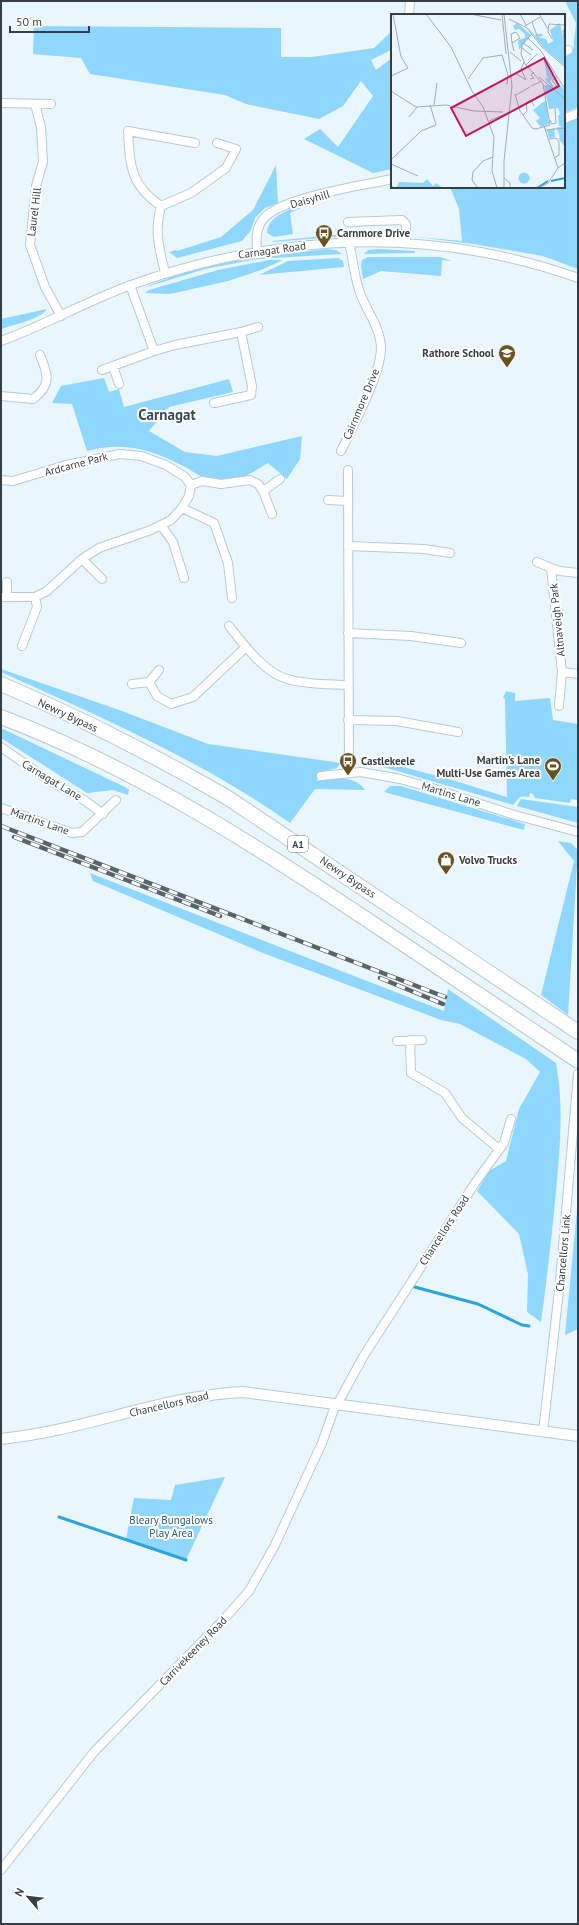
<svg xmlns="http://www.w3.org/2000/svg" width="579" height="1925" font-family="'PT Sans',sans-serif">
<rect width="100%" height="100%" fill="#eaf6fe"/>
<path fill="#8fd7fd" d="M565,1H578V107L564,113V57L573,52L576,23Z
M34,26L281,28V57H312L374,48L392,31L391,50L371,60L376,70L392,58V169L373,173L304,139L320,129L338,147L373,96L361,81L343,106L319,119L246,104L225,95L90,74L81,58L33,54Z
M578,118V269L543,256L473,244L417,237L462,241L459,209L450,187H564V124Z
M276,165L278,203L265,208L255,218L251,230L242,241L177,258L169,252L176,250L177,251L221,237L253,210Z
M316,201L290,213L293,234L274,237L267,233C268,212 301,206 316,201Z
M344,234L392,235V237H332L273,242L272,241Z
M327,249L336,250L342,254L257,259L205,269L143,288C201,263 265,255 327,249Z
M378,249L415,251V253L364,254L368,250Z
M368,257H440L452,261L442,260L441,276L381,271L363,279L361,266L362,260Z
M338,258L343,261L344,267L259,275L288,261Z
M269,260H283L261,270L228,281L170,294L145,293L149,290L218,270Z
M47,309C41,319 13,325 1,329V319Z
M104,378L109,392L119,389L124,407L229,379L233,392L169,407L149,431L185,452L217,456L302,436L300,459L287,479L268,463C248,475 238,482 214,481C206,481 194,472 187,468C152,450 126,441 87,451L72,404L52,403L61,386Z
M1,669L122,711L208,744L341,763L337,768L318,773L317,781C334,779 354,774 365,790L315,789L290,823C201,760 100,717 1,672Z
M506,691L515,693V701L550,698L553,720L578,724V800L571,799L570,803L535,798L533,794L530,793L529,797C519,795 519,798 513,805L380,766L365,757L449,779L507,797L505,699L503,698Z
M1,728L125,787L129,790L128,795L113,790L87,793L1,738Z
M390,786H401L525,824L524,830L384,792Z
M521,799L578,807V823L517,806Z
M558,841L571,843L578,850L568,1015L541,995L574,861Z
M90,873L444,1011L448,989L556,1063C564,1106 560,1147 556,1191C552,1235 547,1278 541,1322L527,1312L528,1274L519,1234L477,1191L489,1171L506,1161L519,1109L540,1072L526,1059L460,1024L441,1020L263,953L93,881Z
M578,1200V1329L565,1335Z
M225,1477L186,1560L126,1539L134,1498L171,1500L175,1485Z"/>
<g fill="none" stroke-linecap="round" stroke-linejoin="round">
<path stroke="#29a5d9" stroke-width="3" d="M411,1286L478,1304L522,1325L529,1326
M59,1517L186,1560"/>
<g stroke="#b6cad6" stroke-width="10">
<path id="minor" d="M409,15L410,1
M564,51L568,50
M1,103L51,104
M35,104L41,127L43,162L36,186L30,245L45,287L61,316
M564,119L578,113
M161,206L191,193L226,168L236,149L217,143
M348,222L402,220L406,224V243
M257,250C256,238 256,225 266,216C289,196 361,186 392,179
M165,273C159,247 154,232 161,206C130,185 130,165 128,131L195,143
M130,285L154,351L175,345L241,332L252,386L251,395L214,403
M241,332L258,327
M1,341C45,325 87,301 131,285C276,233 432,226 578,278
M113,366L119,384
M102,370L154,351
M1,396L33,399C52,385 48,374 40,355
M341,451C353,425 380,377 381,349C381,328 367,312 360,293C354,276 353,259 349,242
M348,470L349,772
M1,480L13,481L66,465L120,454L141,456L166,465L185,477L191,485L189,496L182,508L171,520L151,530L99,548L82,559L47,591L35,597H1
M191,485L202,481L221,484L250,480L258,484L263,491L272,514
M263,491L280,479
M328,500L348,501
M182,508L214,523L228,563L232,598
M161,525L173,542L184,578
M348,546L424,549L450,553
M82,559L102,579
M537,562L551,568
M578,573L560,571L551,568L562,672L578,674
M7,597V582
M229,626C243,644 265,673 287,679C307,685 329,684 348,685
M348,633L411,636L461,643
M22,646L37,607L35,597
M149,682L157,696L171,704L193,697L246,647
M132,684L149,682L159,670
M559,706L562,672
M348,720L397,721L458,732
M1,747L48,780L84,800L103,814
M321,776L361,772L400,779L429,787L511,814L578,832
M1,808L72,833L82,832L116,800
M410,1040L411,1073L445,1093L462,1118L499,1149
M397,1041L422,1040
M543,1432L560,1281L578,1074
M1,1870L94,1752L225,1618L249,1591L274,1547L322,1443L334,1409L338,1403L363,1357L475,1183L504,1143L511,1119"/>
</g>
<g stroke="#b6cad6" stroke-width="12">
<path id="tertiary" d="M1,1439C83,1431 161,1396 243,1392L578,1436"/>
</g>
<g stroke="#b6cad6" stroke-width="16">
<path id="trunk" d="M1,684C79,717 154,755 228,798L578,1032
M1,717C138,769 260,848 381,929C447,973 512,1017 578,1061"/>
</g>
<use href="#minor" stroke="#fff" stroke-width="8"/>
<use href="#tertiary" stroke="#fff" stroke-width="10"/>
<use href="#trunk" stroke="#fff" stroke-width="14"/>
<g stroke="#5a6368" stroke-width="4.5">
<path id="rail" d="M1,826L445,997
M14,837L220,916
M380,978L443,1004"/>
</g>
<use href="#rail" stroke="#fff" stroke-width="3" stroke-dasharray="9" stroke-linecap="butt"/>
</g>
<defs>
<g id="bus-pin" transform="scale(0.9)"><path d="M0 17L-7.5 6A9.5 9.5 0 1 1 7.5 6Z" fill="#695122" stroke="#fff"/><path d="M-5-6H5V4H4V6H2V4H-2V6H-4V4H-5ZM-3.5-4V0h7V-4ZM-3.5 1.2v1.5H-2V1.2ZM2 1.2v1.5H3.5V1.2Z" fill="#fff"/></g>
<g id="school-pin" transform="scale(0.9)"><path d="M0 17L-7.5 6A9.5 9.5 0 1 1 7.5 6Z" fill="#695122" stroke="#fff"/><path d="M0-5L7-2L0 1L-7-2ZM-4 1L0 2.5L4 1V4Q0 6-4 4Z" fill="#fff"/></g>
<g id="stadium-pin" transform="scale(0.9)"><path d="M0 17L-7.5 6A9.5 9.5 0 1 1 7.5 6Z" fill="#695122" stroke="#fff"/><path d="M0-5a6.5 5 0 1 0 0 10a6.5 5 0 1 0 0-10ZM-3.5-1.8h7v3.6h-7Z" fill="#fff"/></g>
<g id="shop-pin" transform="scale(0.9)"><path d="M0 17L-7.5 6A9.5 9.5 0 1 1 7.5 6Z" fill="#695122" stroke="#fff"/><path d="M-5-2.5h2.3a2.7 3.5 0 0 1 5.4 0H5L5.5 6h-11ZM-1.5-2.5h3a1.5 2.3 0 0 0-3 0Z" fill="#fff"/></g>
</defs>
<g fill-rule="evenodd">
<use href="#bus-pin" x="324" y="233"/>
<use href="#school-pin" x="507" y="353"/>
<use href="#bus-pin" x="348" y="761"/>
<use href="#stadium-pin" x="553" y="766"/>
<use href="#shop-pin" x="446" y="860"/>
</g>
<g text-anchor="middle" stroke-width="4" stroke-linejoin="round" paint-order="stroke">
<rect fill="#fff" stroke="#72787b" stroke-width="1" x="288" y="836" width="20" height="16" rx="3"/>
<g font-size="10" font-weight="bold" fill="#363e43">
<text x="298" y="848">A1</text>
</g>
<g font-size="11" fill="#363e43" stroke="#fff">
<text transform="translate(310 199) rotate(-16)" y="4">Daisyhill</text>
<text transform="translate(34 212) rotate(-83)" y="4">Laurel Hill</text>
<text transform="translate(272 250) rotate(-8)" y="4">Carnagat Road</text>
<text transform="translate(361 404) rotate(-67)" y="4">Cairnmore Drive</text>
<text transform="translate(76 464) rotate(-15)" y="4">Ardcarne Park</text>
<text transform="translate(557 620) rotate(-96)" y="4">Altnaveigh Park</text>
<text transform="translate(68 715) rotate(25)" y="4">Newry Bypass</text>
<text transform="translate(52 780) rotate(31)" y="4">Carnagat Lane</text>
<text transform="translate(451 794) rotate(17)" y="4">Martins Lane</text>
<text transform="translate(40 821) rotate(19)" y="4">Martins Lane</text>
<text transform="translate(348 877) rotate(34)" y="4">Newry Bypass</text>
<text transform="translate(444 1230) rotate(-57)" y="4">Chancellors Road</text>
<text transform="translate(563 1253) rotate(-85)" y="4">Chancellors Link</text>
<text transform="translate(169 1404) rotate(-13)" y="4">Chancellors Road</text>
<text transform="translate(193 1651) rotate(-46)" y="4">Carrivekeeney Road</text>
</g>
<g font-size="11" font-weight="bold" fill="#363e43" stroke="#fff" text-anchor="start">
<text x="337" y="237">Carnmore Drive</text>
<text x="494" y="357" text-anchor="end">Rathore School</text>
<text x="540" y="764" text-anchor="end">Martin's Lane<tspan x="540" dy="13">Multi-Use Games Area</tspan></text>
<text x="361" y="765">Castlekeele</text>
<text x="459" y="864">Volvo Trucks</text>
</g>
<g font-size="11" fill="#2d5b72" stroke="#fff">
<text x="171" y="1524">Bleary Bungalows<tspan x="171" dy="13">Play Area</tspan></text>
</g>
<g font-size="15" font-weight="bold" fill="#384a53" stroke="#fff">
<text x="167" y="420">Carnagat</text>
</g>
</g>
<g transform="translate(391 14)">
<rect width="174" height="174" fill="#eaf6fe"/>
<path d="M126,9L140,21L128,36L127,26L134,24V20L128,15L124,16L122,12ZM169,9L174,33V52L152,33L135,12L145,22L146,20H151L152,22L147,23L155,25L157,30L162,27L159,16ZM153,46L162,64L159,67L163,73L169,71L174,76V133L167,124H169L166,114L163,115L164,123L158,124L156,116L168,113H172L168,112L167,102L169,100L167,94L158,95L153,71H160L155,67L154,63L155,64H159L156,63ZM155,86L158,110L150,113L145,107L149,104L142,96ZM127.5 164a5.5 5.5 0 1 1 11 0a5.5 5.5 0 1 1-11 0ZM36,165L42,172L45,169L52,174H0V171L5,174L8,168L32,169Z" fill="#8fd7fd"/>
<path fill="none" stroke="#29a5d9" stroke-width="2" d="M160,167L174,164M146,174L157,167"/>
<path fill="none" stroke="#a2acb3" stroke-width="1" d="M35,0L60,33L81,77L92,93L103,123L101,157L106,174M79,0L110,6M111,0L115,40M113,0L121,72L113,147V174M129,0L135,11M148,0L157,15M118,5L136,14L151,33L174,53M141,8L146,22M134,12L149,3M174,14L172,17L174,33M137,24L150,37L174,75M161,25L157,18L158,10L174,11M121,29L129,24L125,18L120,20L121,29L123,37M132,29L142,36M130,33L140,41M119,38L130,47M135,51L146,40M124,59L135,66L130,55L133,48M0,62L17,54L10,43L2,0M148,63L174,85M77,65L92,44L111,41L117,61L116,70M139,65L143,64L140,61L143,58M140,72L151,67M166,73L161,66L166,63M0,77L25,93L55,91L83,97L112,98M124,80L129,97L141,114L145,115L159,111L152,70L134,50L130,40L131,30L141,20M125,81L139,73M43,91L46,69M132,101L136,97L135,89L140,86L143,92M18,103L26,93M159,106L161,110L165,109L164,94M98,107L128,94M153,112L167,154M155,116L174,114M158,125L165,124L168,128V141L163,144M0,146L30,117L45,111L39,91M0,150L27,162M113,164L119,169V174M87,174L81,166L82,158L92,147L102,143M148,174L157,169L167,154L174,149"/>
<path fill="#c2185b" fill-opacity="0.15" stroke="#c2185b" stroke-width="2" d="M153,44L168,72L75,122L60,94Z"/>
<rect width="174" height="174" fill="none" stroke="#363e43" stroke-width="2"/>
</g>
<rect width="579" height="1925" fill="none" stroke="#363e43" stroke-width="4"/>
<g transform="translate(28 1897) rotate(298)" stroke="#ffffff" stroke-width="3" paint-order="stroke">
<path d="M0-3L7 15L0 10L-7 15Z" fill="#363e43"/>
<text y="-6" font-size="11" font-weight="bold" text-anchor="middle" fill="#363e43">N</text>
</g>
<path d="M10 26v6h79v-6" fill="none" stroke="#363e43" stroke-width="2"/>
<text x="16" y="26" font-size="12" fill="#363e43" stroke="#ffffff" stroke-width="3" paint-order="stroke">50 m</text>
</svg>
